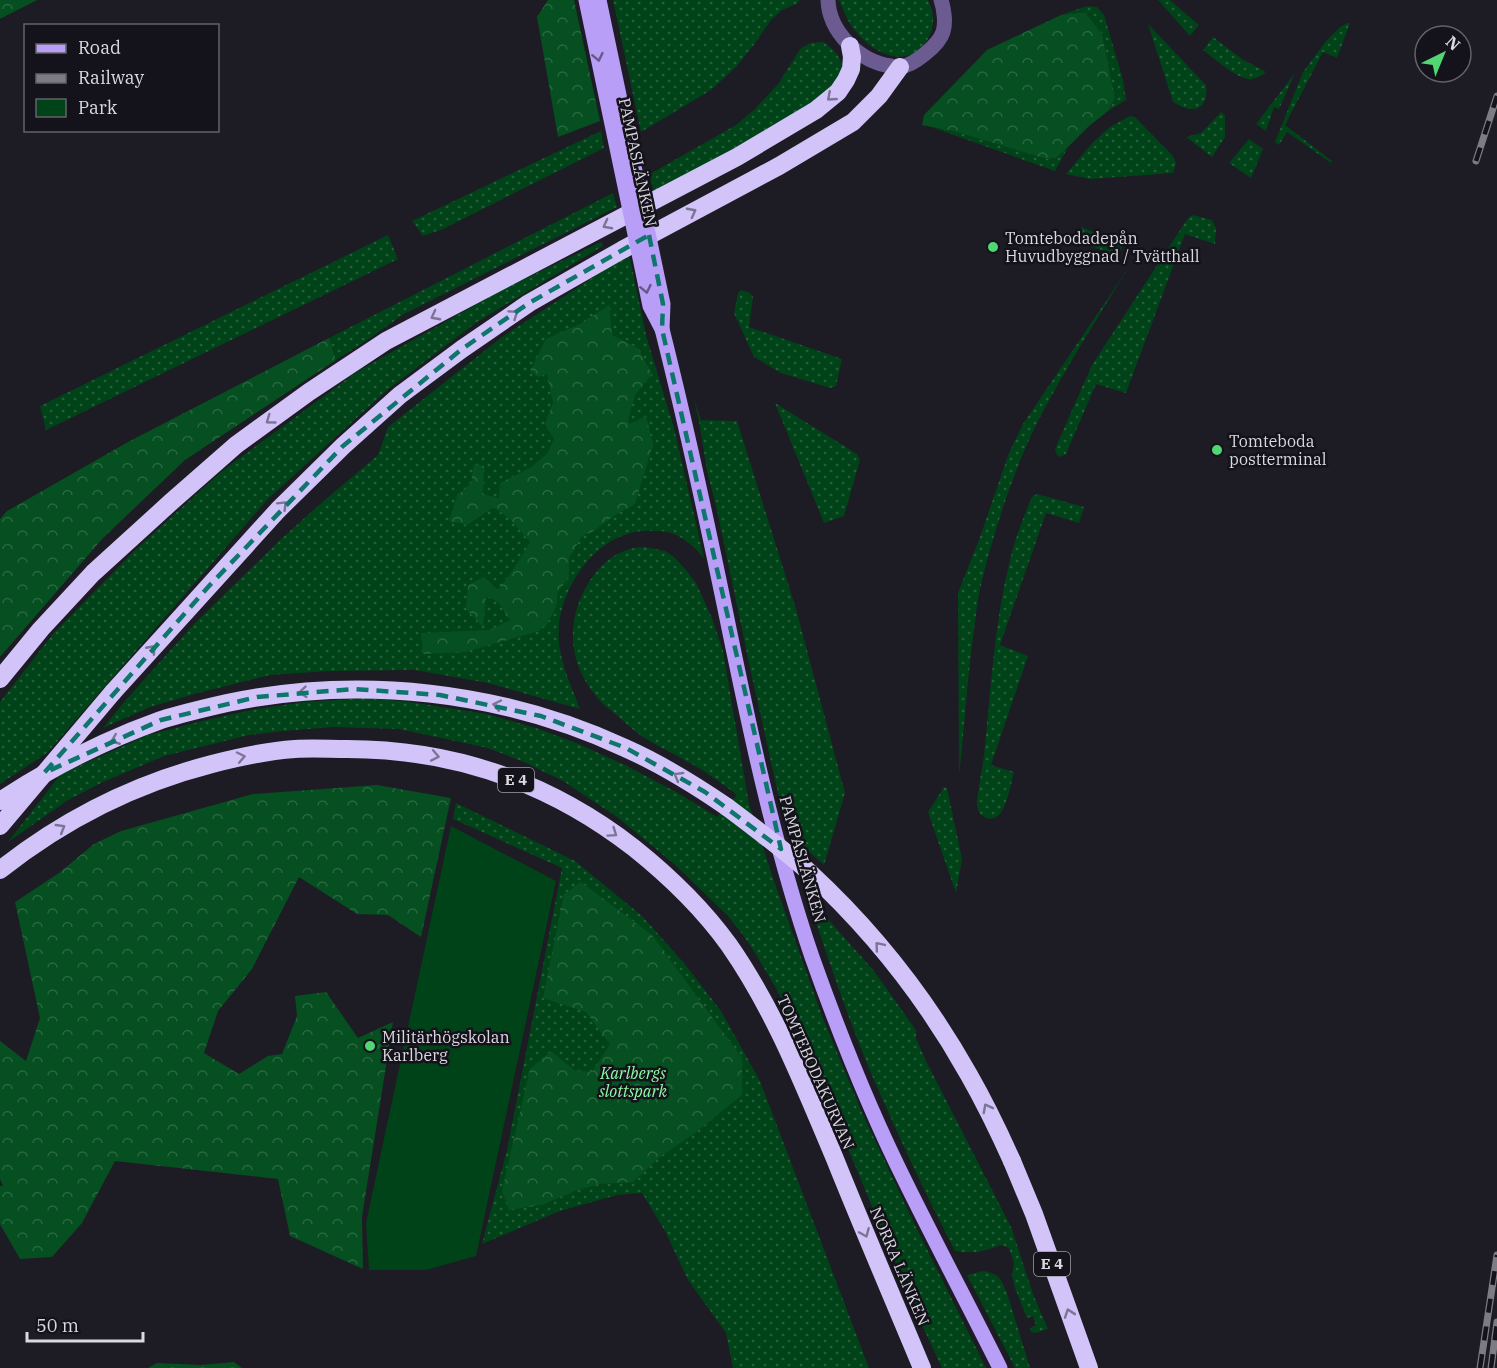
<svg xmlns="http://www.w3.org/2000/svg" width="1497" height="1368" font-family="'IBM Plex Serif',serif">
<defs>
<pattern id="green-dots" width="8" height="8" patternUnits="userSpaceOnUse" patternTransform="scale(1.5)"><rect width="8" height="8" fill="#004318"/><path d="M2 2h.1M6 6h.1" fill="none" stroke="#255e39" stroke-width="1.8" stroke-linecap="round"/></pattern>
<pattern id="forest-crowns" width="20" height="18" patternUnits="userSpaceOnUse" patternTransform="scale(1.5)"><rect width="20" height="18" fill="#054f20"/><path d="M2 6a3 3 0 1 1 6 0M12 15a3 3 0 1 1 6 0" fill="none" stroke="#296840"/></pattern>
</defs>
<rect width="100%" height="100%" fill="#1d1b23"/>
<path fill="url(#green-dots)" d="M613,0H800L796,4L782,10L771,20L756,42L736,67L711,90L641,132Z
M839,0H928C933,9 935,22 931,32C917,70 878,59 857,33C848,23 844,12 839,0Z
M1158,0H1170L1199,25L1190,36Z
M1087,6L1097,7L1104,15L1123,80L1126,100L1108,111L1115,98L1102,34L1085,12L1061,15Z
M1348,23H1350L1337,58L1323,52L1285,125L1332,161L1331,163L1287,132L1279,145L1275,142L1303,72L1326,41L1340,27Z
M1148,24L1206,85C1209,112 1192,114 1173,102Z
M1213,37L1242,59L1266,72C1260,76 1255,80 1248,79C1233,76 1215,59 1203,50Z
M823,42C838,51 849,67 838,84C834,90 825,95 819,100L654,194L650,174L736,125L755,109L779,83L800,49L810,43Z
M1295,73L1279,109L1274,107L1266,131L1256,124Z
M1221,112L1225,115V137L1212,157L1186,137L1201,133Z
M1130,116L1135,117L1173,156L1176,163L1173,173L1091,179L1066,174L1094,141L1110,127Z
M931,127L957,132L1046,159L1056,158L1068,147L1055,171Z
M601,131L604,148L443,229L423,236L412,221Z
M1249,139L1263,149L1251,178L1229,163Z
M613,193L617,207L404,314L366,341L336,360L329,338Z
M1192,215L1212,220L1216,228L1215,244L1185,234L1126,393L1096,384L1066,454L1060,457L1057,455L1055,449L1092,365L1188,218Z
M1081,227L1119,242L1122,246L1121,250L1116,255L1077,241Z
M388,235L398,259L46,430L40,406Z
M601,242L603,246L477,322L386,391L268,499L47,753L0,784V702L52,635L135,550L222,471L358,371L500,291Z
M629,254L646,335L674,428L704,558C696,549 687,540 676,535C669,531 661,531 654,531C603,527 564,579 559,625C556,657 570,681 580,709L488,683L415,670L329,671L270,675L198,693L150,707L103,728L124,702L195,623L280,540L319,505L378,455L388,427L502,337Z
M1129,267C1098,317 1065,369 1038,421C1013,471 993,534 980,589C977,602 976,616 974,630C967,678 965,726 959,775L958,593L979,540L1009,453L1023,424Z
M741,290L750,293L753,297L749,327L842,359L836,386L830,388L781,373L754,357L734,313L738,293Z
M694,399L701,420L737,421L796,609L845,793L824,865L797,841L786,829L750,668L717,510L707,471L699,421Z
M775,403L857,454L860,460L844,516L824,523Z
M1037,494L1084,507L1079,523L1046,513L1000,645L1028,656L991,765L1014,772C1011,784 1009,796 1004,807C996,827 975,819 977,800C979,785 982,770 984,755C991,689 994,624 1010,560C1014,541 1022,522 1029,504L1032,497Z
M645,547L665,551L674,557L686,570L696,583L712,618L723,651L749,804L774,881L822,1016L860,1108L912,1219L986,1368H942L914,1308L818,1076L777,990L757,956L743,935L727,915L673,863L617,817L563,781L524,762L488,748L399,729L334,727L283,731L249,735L164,756L103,782L68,800L8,842L61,774L148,735L202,721L256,709L304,702L367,698L410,702L487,714L539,729L581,745L627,766L678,793L717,817L737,795C722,783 705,771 688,762C675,754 661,748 648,740C637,734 628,725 619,717C611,710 602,704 596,696C569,664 566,625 585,589C598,565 618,547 645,547Z
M944,787L947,788L962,859L956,893L928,812Z
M456,803L575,861L642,916L684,963L721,1011L760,1081L869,1368H733L726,1333L688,1280L665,1231L642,1193L617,1195L560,1211L482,1244L507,1150L562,868L453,819Z
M811,900L874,971L916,1030V1038L926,1061L1011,1227L1033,1294L1048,1329L1035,1333L1031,1332L1030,1328L1036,1325L1033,1316L1027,1318L1015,1288L1012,1275L1014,1263L1009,1248L1001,1245C981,1252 976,1254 955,1251C926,1195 899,1138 874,1080C850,1024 830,965 811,907Z
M983,1271C1000,1274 1001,1279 1007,1293L1030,1368H1015L967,1275Z"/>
<path fill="url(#forest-crowns)" d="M0,0H37L0,19Z
M548,0H574L600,121L558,137L537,17Z
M1085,12L1102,34L1115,98L1108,111L1089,126L1068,147L1056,158L1046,159L957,132L922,125L924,115L987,50L1061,15Z
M609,305L612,335L638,348L652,374L635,395L627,425L646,416L653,444L635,504L615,515L594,531L582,536L569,558V577L558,592L556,607L547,624L539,631L465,652L423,654L421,633L490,630L510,620L498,602L486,596L483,627L466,609L468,585L484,577L498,590L511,573L530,542L510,519L494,507L467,525L449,521L457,496L471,483L474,464L484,466L483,494L499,498L500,483L530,468L547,454L554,439L545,424L553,403L547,374L538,377L530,371L546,339L582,323Z
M329,338L336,360L185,460L103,538L0,657V519L7,511L128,442Z
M377,785L451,798L421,937L388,915L357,914L299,877L252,969L218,1011L204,1053L239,1074L268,1056L282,1054L297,1016L295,996L326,992L358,1038L393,1022L362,1217L363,1269L290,1236L278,1179L115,1161L82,1223L52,1257L20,1259L0,1224V1186H3L0,1179V1041L26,1061L40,1018L15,902L59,873L94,844L121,831L253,794Z
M581,882L652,935L742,1058V1095L695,1133L661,1156L633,1182L599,1184L575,1191L541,1205L509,1210L502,1191L530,1069L551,1051L574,1070L592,1072L610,1044L586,1012L543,998L564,894Z
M234,1362L242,1368H148L157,1363L200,1365Z"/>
<path fill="#004318" d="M451,826L556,881L476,1256L426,1270H369L366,1223Z"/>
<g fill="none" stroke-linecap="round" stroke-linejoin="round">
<path stroke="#6b5b90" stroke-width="15" d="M828,0C829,32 860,62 891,66C894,67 897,68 900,67C913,66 939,45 943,32C946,23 944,9 941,0"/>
<path stroke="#b99ef7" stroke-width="15" d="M662,329C685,420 705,512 724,604C748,722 773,843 812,957C839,1033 869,1109 905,1181C936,1244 969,1306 1000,1368"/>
<path stroke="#d2c4f9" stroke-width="18" d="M0,679L41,629L93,573L171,502L236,445L309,392L386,341L737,157L816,110L838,92L846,80L851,69L852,57L850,46
M113,692L278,510L343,446L400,395L462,349L529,303L622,250L779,166L853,122L879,96L900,67
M0,801C50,768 105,740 161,720C183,713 205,708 227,703C360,675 502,691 625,748C661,764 695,785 727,807
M0,870C63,820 134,784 212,764C239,757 267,751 295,749C312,748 329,749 347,749C454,749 549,782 634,848C669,876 703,909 729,945C775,1011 804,1086 835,1159C863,1229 893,1298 922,1368
M1012,1161L1034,1214L1089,1368"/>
<g stroke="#7e7c83" stroke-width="7">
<path id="rail" d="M1476,161L1497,96
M1480,1368L1497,1255
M1491,1368L1497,1322"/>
</g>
<use href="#rail" stroke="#14121a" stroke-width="4.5" stroke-dasharray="14" stroke-linecap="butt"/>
<path stroke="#b99ef7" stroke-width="15" d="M586,0L650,306L662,329
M599,0L663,304L662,329"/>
<path stroke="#d2c4f9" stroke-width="18" d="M727,807C755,828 783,849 809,872C873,931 927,1000 969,1075C985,1103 999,1132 1012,1161
M0,826L113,692"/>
</g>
<defs><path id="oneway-chevron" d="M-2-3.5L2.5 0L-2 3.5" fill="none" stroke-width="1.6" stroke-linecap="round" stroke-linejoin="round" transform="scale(1.5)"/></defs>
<g stroke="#665888">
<use href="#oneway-chevron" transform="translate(598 57) rotate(78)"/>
<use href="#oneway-chevron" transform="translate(646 289) rotate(78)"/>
</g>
<g stroke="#7c7495">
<use href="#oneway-chevron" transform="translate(831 97) rotate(139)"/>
<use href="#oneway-chevron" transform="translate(692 212) rotate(-28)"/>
<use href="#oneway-chevron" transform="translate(607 225) rotate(152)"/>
<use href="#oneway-chevron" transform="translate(514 314) rotate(-34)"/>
<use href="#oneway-chevron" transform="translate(435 316) rotate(152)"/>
<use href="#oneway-chevron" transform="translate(270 420) rotate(144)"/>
<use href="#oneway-chevron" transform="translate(283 505) rotate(-45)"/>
<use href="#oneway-chevron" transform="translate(152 649) rotate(-48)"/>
<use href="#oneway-chevron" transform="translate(303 692) rotate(175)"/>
<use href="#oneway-chevron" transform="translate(497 705) rotate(-168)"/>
<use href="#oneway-chevron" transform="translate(115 740) rotate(158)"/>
<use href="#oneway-chevron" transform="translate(435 756) rotate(11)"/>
<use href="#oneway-chevron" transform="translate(241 757) rotate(-12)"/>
<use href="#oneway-chevron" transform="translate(678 776) rotate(-150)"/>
<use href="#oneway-chevron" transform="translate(61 828) rotate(-31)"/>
<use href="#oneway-chevron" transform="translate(613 833) rotate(35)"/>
<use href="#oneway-chevron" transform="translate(879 946) rotate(-130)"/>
<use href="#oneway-chevron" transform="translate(987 1108) rotate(-118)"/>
<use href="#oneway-chevron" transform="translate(865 1233) rotate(67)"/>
<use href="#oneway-chevron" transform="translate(1069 1313) rotate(-109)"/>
</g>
<path fill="none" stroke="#0f766e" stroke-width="4.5" stroke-dasharray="12 8" stroke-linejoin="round" d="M649,235L663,304L662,329L781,849L705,792L626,748L541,716L440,695L354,689L257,697L161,720L44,773L209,586L343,446L462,349L529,303Z"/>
<g fill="#51d674" stroke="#14121a" stroke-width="2">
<circle cx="993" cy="247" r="6"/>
<circle cx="1217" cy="450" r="6"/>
<circle cx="370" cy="1046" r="6"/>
</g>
<g text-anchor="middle" stroke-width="5" stroke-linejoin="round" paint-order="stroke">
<g fill="#14121a" stroke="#9f9da4" stroke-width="1.5">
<rect x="498" y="768" width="36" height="24" rx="4.5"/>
<rect x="1034" y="1252" width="36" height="24" rx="4.5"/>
</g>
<g font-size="15" font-weight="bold" fill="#dbd9df">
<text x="516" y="785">E 4</text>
<text x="1052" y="1269">E 4</text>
</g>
<g font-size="16" fill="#dbd9df" stroke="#14121a">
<text transform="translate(638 162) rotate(78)" y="6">PAMPASLÄNKEN</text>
<text transform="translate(803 859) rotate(74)" y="6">PAMPASLÄNKEN</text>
<text transform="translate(816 1072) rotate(66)" y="6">TOMTEBODAKURVAN</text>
<text transform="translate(900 1266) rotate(67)" y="6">NORRA LÄNKEN</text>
</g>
<g font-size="16" fill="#dbd9df" stroke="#14121a" text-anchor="start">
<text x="1005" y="244">Tomtebodadepån<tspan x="1005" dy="18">Huvudbyggnad / Tvätthall</tspan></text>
<text x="1229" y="447">Tomteboda<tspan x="1229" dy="18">postterminal</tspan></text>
<text x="382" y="1043">Militärhögskolan<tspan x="382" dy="18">Karlberg</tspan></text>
</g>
<g font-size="16" font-style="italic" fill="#8efca4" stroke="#14121a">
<text x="633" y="1079">Karlbergs<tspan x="633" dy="18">slottspark</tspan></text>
</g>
</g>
<rect x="24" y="24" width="195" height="108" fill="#14121a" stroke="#646269" stroke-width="1.5"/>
<rect x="36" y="44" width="30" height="9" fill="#b99ef7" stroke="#646269" stroke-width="1.5"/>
<text x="78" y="54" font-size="18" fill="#dbd9df">Road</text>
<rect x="36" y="74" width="30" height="9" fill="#7e7c83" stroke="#646269" stroke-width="1.5"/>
<text x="78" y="84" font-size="18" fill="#dbd9df">Railway</text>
<rect x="36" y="99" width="30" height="18" fill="#004318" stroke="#646269" stroke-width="1.5"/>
<text x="78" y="114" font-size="18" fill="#dbd9df">Park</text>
<g transform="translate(1443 54) rotate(43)"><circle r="28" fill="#14121a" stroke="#646269" stroke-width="1.5"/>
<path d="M0-4.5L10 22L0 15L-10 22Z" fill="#51d674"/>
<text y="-9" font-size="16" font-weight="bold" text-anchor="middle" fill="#dbd9df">N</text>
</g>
<path d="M27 1332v9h116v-9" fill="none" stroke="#dbd9df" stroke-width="3"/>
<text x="36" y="1332" font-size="18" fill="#dbd9df" stroke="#14121a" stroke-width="4.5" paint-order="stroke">50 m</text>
</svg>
